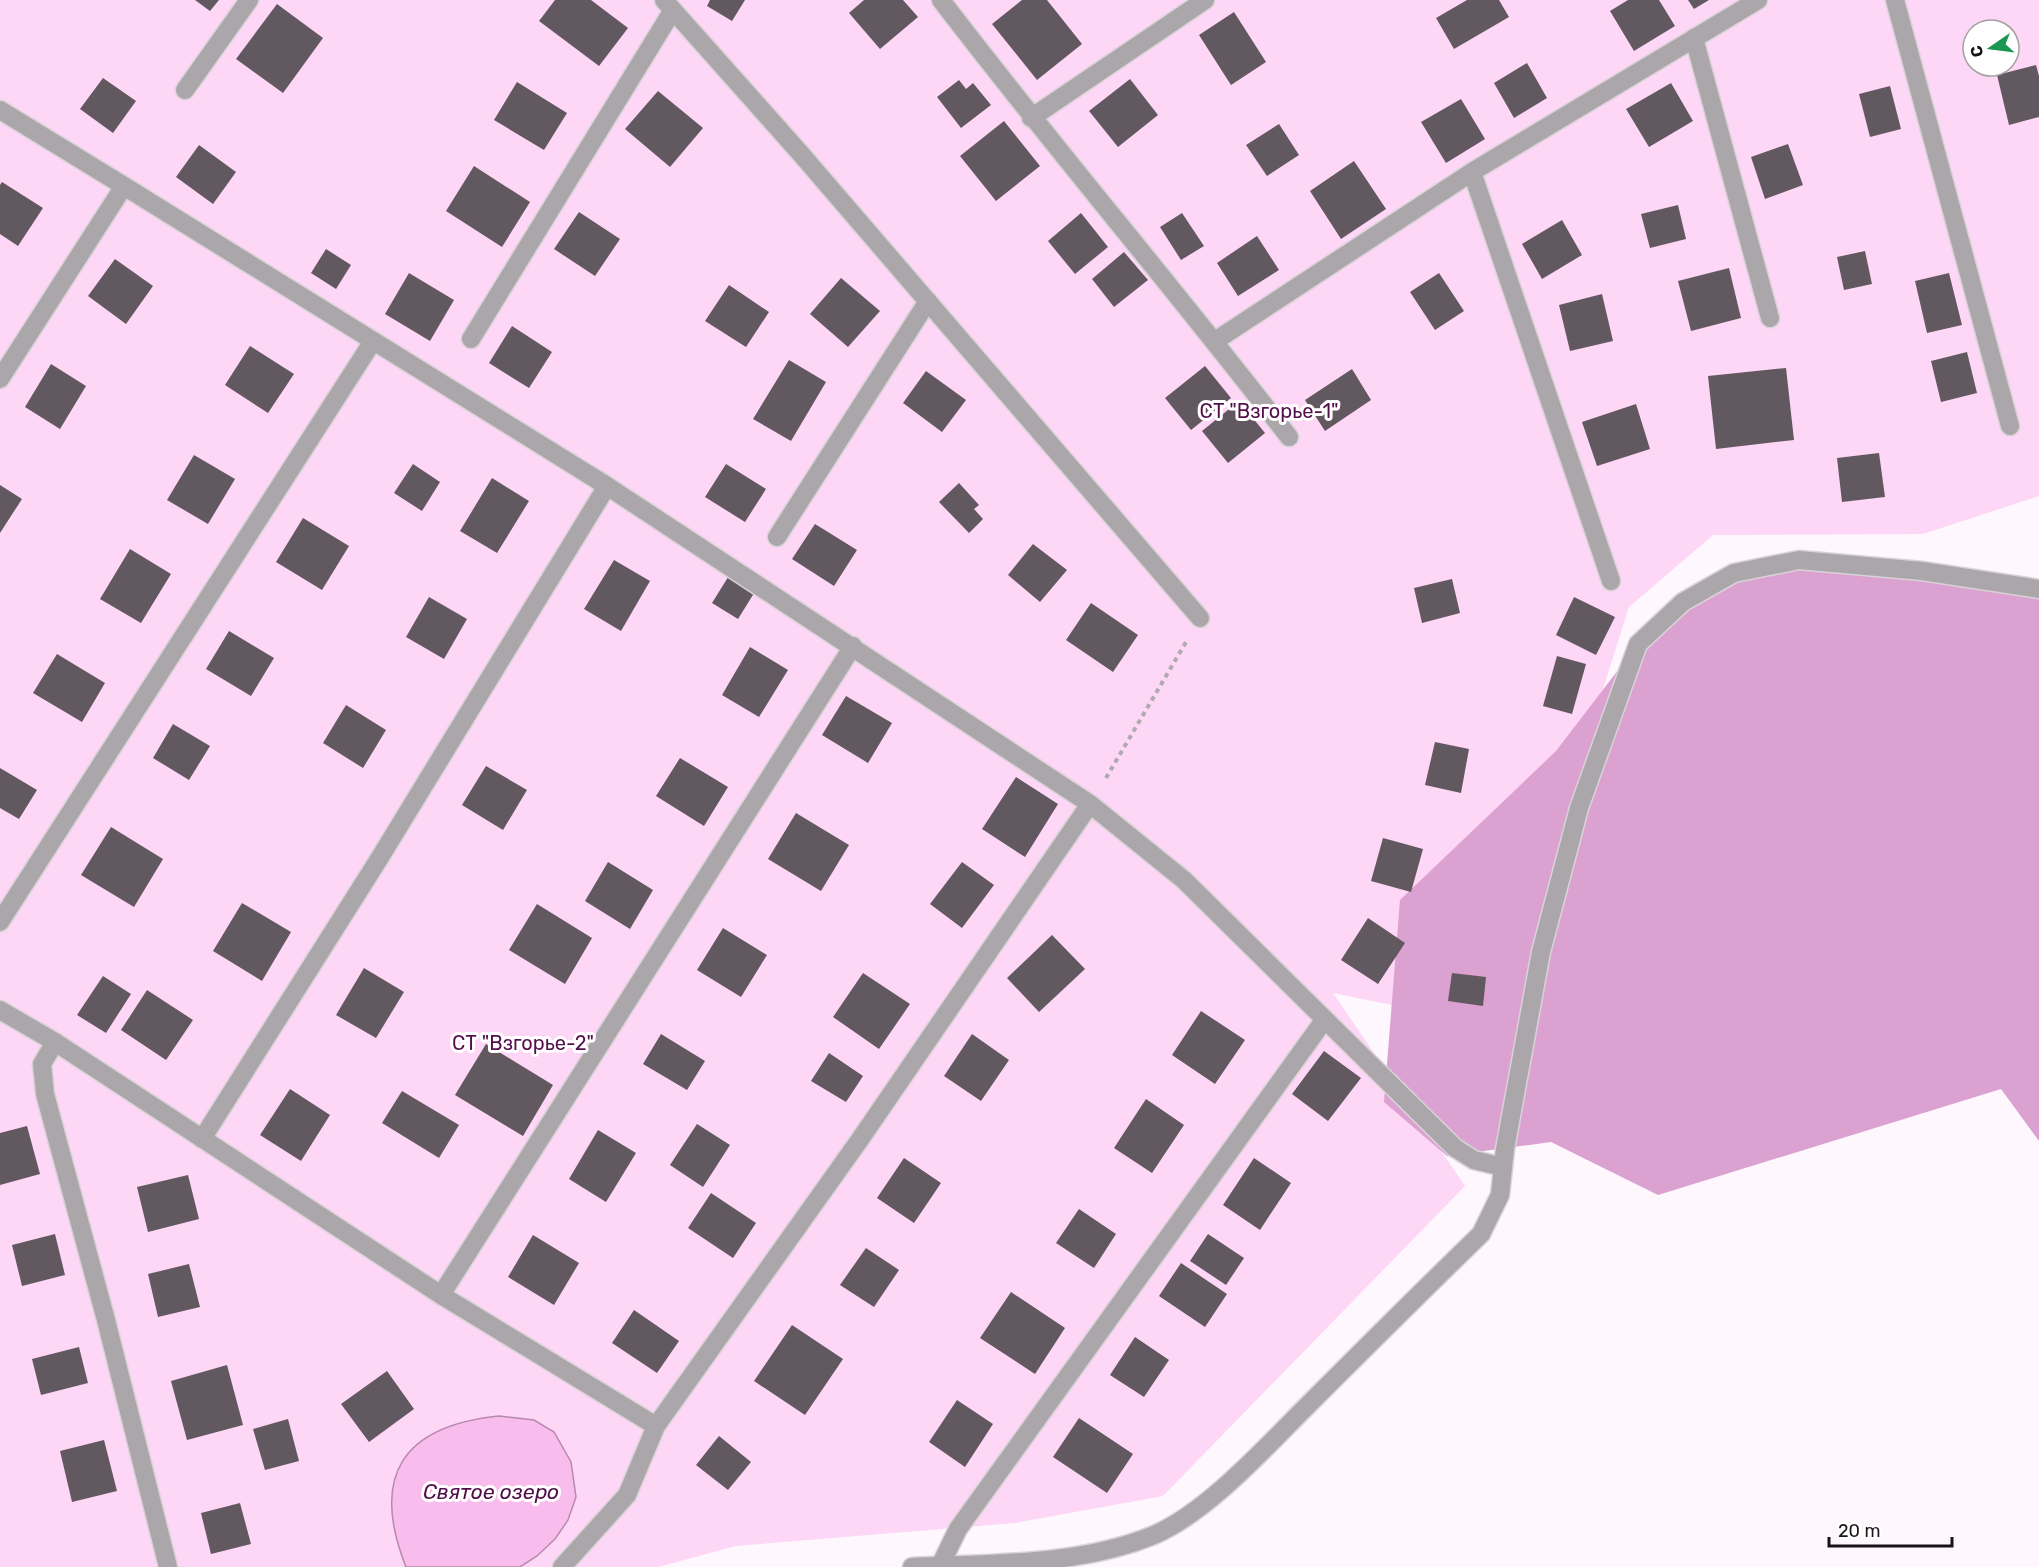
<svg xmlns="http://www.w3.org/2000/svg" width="2039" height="1567" font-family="Rubik,sans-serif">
<rect width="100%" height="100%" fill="#fef7fd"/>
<path fill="#fed6f6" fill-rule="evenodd" d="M0,0H2039V496L1923,534L1713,535L1629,607L1496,1026L1333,993L1465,1186L1163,1496L1015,1523L736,1546L658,1567H0ZM1973,30H2009V66H1973Z"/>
<path fill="#dba1d0" d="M1799,560L2039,589V1141L2001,1089L1658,1195L1551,1142L1447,1156L1384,1102L1400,900L1556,751L1638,644L1734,573Z"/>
<path fill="#f9bded" stroke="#b68aad" stroke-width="1.5" d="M499,1416L534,1420L554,1432L571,1462L576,1497L568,1520L555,1539L537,1556L520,1567H406C370,1476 402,1426 499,1416Z"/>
<path fill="#625860" d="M195,0H219L210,11Z
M555,0H591L628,28L599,66L539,21Z
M710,0H745L732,21L707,6Z
M864,0H903L918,17L880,49L849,13Z
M1022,0H1047L1082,44L1037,80L992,24Z
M1467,0H1499L1509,17L1454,49L1436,18Z
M1628,0H1659L1675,26L1634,51L1610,11Z
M1688,0H1709L1694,9Z
M277,4L323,38L283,93L236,59Z
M1234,12L1266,62L1231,85L1199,35Z
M1527,63L1547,98L1514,118L1494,83Z
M2036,65L2039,76V117L2009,125L1997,75Z
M103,78L136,101L113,133L80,109Z
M1130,79L1158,115L1118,147L1089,111Z
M959,80L966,89L973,83L991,105L961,128L937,97Z
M517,82L567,113L544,150L494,120Z
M1671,83L1693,121L1649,147L1626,109Z
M1890,86L1901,129L1870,137L1859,94Z
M658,91L703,128L670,167L625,129Z
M1461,99L1485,139L1446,163L1421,122Z
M1004,121L1040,166L996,201L960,156Z
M1279,124L1299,155L1267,176L1246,145Z
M1788,144L1803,185L1765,199L1751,157Z
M199,145L236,172L213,204L176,177Z
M1354,161L1386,209L1341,239L1310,191Z
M474,166L530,202L502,247L446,211Z
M2,182L43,208L18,246L0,234V185Z
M1678,205L1686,239L1650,248L1641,214Z
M579,212L620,239L595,276L554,249Z
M1081,213L1108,247L1075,274L1048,241Z
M1182,213L1204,246L1181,260L1160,227Z
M1562,220L1582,255L1542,279L1522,244Z
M1257,236L1279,270L1238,296L1217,263Z
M326,249L351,265L336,289L311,273Z
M1865,251L1872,284L1844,290L1837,257Z
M1124,252L1148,280L1114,307L1092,279Z
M115,259L153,286L126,324L88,296Z
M1729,268L1741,318L1691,331L1678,281Z
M409,273L454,300L430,341L385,314Z
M1439,273L1464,311L1435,330L1410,292Z
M1949,273L1962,325L1927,333L1915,281Z
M841,278L880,311L848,347L810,314Z
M729,285L769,312L746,347L705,321Z
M1602,294L1613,341L1570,351L1559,305Z
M512,326L552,352L529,388L489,363Z
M250,346L294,374L268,413L225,385Z
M1967,352L1977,393L1941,402L1931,361Z
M789,360L826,382L791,441L753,419Z
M51,364L86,386L60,429L25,407Z
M1205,366L1231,398L1191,430L1165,398Z
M1786,368L1794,440L1716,449L1708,376Z
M1352,369L1371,400L1325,431L1305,400Z
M926,371L966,400L942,432L903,403Z
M1239,401L1265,433L1228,463L1202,431Z
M1636,404L1650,449L1597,466L1582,422Z
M1879,453L1885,497L1842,502L1837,458Z
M194,455L235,479L208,524L167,500Z
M413,464L440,482L422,511L394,493Z
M726,464L766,489L745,522L705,497Z
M492,478L529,501L497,553L460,531Z
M959,483L979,505L974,509L983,519L969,533L939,502Z
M0,485L22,499L0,533Z
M303,518L349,546L322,590L276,562Z
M815,524L857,550L834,586L792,559Z
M1033,544L1067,570L1040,602L1008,575Z
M130,549L171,574L141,623L100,599Z
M614,560L650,581L621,631L584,609Z
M730,574L756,590L738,619L712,603Z
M1452,579L1460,613L1422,623L1414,588Z
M429,597L467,619L444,659L406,637Z
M1574,597L1615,617L1596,655L1556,635Z
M1091,603L1138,635L1113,672L1066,640Z
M229,631L274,658L251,696L206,669Z
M750,647L788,670L759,717L722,695Z
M57,654L105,683L82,722L33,693Z
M1557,656L1586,664L1572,714L1543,706Z
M846,696L892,723L868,763L822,735Z
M346,705L386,730L363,768L323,743Z
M173,724L210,746L189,780L153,758Z
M1435,742L1469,749L1461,793L1425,785Z
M680,758L728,787L704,826L656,796Z
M486,766L527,790L503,830L462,805Z
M0,768L37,790L19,819L0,808Z
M1016,777L1058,804L1025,857L982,829Z
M796,813L849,845L821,891L768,859Z
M111,827L163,859L134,907L81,875Z
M1383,838L1423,849L1411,892L1371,881Z
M608,862L653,890L630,929L585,901Z
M962,862L994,885L962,928L930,904Z
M242,903L291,932L262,981L213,951Z
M537,904L592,938L565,984L509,950Z
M1368,918L1405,943L1378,984L1341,960Z
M723,928L767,955L741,997L697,970Z
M1052,935L1085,969L1039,1012L1007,978Z
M364,968L404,992L376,1038L336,1015Z
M863,973L910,1004L879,1049L833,1017Z
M1452,973L1486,977L1483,1006L1448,1001Z
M103,976L131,994L106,1033L77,1015Z
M147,990L193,1020L166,1060L121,1030Z
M1201,1011L1245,1040L1215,1084L1172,1055Z
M661,1034L705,1061L687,1090L643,1064Z
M972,1034L1009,1060L981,1101L944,1076Z
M486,1044L553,1085L523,1136L455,1095Z
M1324,1051L1361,1078L1328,1121L1292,1094Z
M829,1053L863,1076L846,1102L811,1081Z
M290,1089L330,1115L301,1161L260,1135Z
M402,1091L459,1125L439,1158L382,1123Z
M1146,1099L1184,1125L1152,1173L1114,1148Z
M697,1124L730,1145L703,1187L670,1165Z
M27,1126L40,1174L0,1185V1133Z
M598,1130L636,1153L606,1202L569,1179Z
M904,1158L941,1183L914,1223L877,1198Z
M1254,1158L1291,1183L1260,1230L1223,1205Z
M188,1175L199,1219L148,1232L137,1187Z
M711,1193L756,1223L733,1258L688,1228Z
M1079,1209L1116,1234L1094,1268L1056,1243Z
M55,1234L65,1275L22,1286L12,1245Z
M1208,1234L1244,1258L1226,1285L1190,1261Z
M533,1235L579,1263L554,1305L508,1277Z
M866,1248L899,1270L874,1307L840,1285Z
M1181,1263L1227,1294L1205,1327L1159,1296Z
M189,1264L200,1307L158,1317L148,1274Z
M1011,1292L1065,1328L1035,1374L980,1338Z
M634,1310L679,1341L657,1373L612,1343Z
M792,1325L843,1359L805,1415L754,1381Z
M1135,1337L1169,1360L1144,1397L1110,1375Z
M79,1347L88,1383L41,1395L32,1359Z
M227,1365L243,1425L187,1440L171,1381Z
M387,1371L414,1409L369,1442L341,1404Z
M957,1400L993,1424L965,1467L929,1442Z
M1079,1418L1133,1454L1107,1493L1053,1457Z
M288,1419L299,1461L265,1470L253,1429Z
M719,1436L751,1462L728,1490L696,1465Z
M104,1440L117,1491L72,1502L60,1451Z
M240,1503L251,1544L211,1554L201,1513Z"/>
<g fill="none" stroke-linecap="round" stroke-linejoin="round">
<g stroke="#d9d3d8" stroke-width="21">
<path id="lane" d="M664,0L801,154L1200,618
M941,0C1054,148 1175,289 1289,437
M1895,0L2010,426
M1694,38L1770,318
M185,90L249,0
M0,110L124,186L0,379
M1031,118L1205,0
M1472,172L1611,581
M124,186L607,486
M471,339L673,10
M1215,341L1472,172L1758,0
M777,537L928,301
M0,922L373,341
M0,1010L55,1042L441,1295L656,1426L627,1495L562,1567
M55,1042L42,1064L45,1094L106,1320L168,1567
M202,1139L379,859L607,486L1090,804L1184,880L1455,1148L1474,1160L1503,1167
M441,1295L853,646
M656,1426L861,1138L1090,804
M940,1566L958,1529L1325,1019"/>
</g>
<g stroke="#d9d3d8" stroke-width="21">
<path id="street" d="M912,1567C992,1563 1079,1566 1154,1535C1207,1512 1263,1450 1303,1410C1362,1351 1421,1292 1481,1234L1500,1195L1505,1149L1541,952L1579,808L1638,644L1683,602L1734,573L1799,560L1922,571L2039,589"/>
</g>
<path stroke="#b0aaaf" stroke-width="4" stroke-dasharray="4.5 4.5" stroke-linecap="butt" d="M1106,778L1186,642"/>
<use href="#lane" stroke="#aba6aa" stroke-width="18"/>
<use href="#street" stroke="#aba6aa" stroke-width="18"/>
</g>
<g text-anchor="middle" stroke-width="6" stroke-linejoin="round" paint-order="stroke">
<g font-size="20" fill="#54104c" stroke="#fff">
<text x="1269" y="418">СТ "Взгорье-1"</text>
<text x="523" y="1050">СТ "Взгорье-2"</text>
</g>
<g font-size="21" font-style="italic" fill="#510c4a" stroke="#fff">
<text x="491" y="1499">Святое озеро</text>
</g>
</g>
<g transform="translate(1991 48) rotate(256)"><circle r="28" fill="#ffffff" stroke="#a3a1a2" stroke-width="1.5"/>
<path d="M0-4.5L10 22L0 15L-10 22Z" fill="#1a9653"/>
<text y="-9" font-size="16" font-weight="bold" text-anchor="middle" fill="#181417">С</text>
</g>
<path d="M1829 1537v9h123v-9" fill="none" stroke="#181417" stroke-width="3"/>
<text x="1838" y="1537" font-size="18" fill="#181417" stroke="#ffffff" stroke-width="4.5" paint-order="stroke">20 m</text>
</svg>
